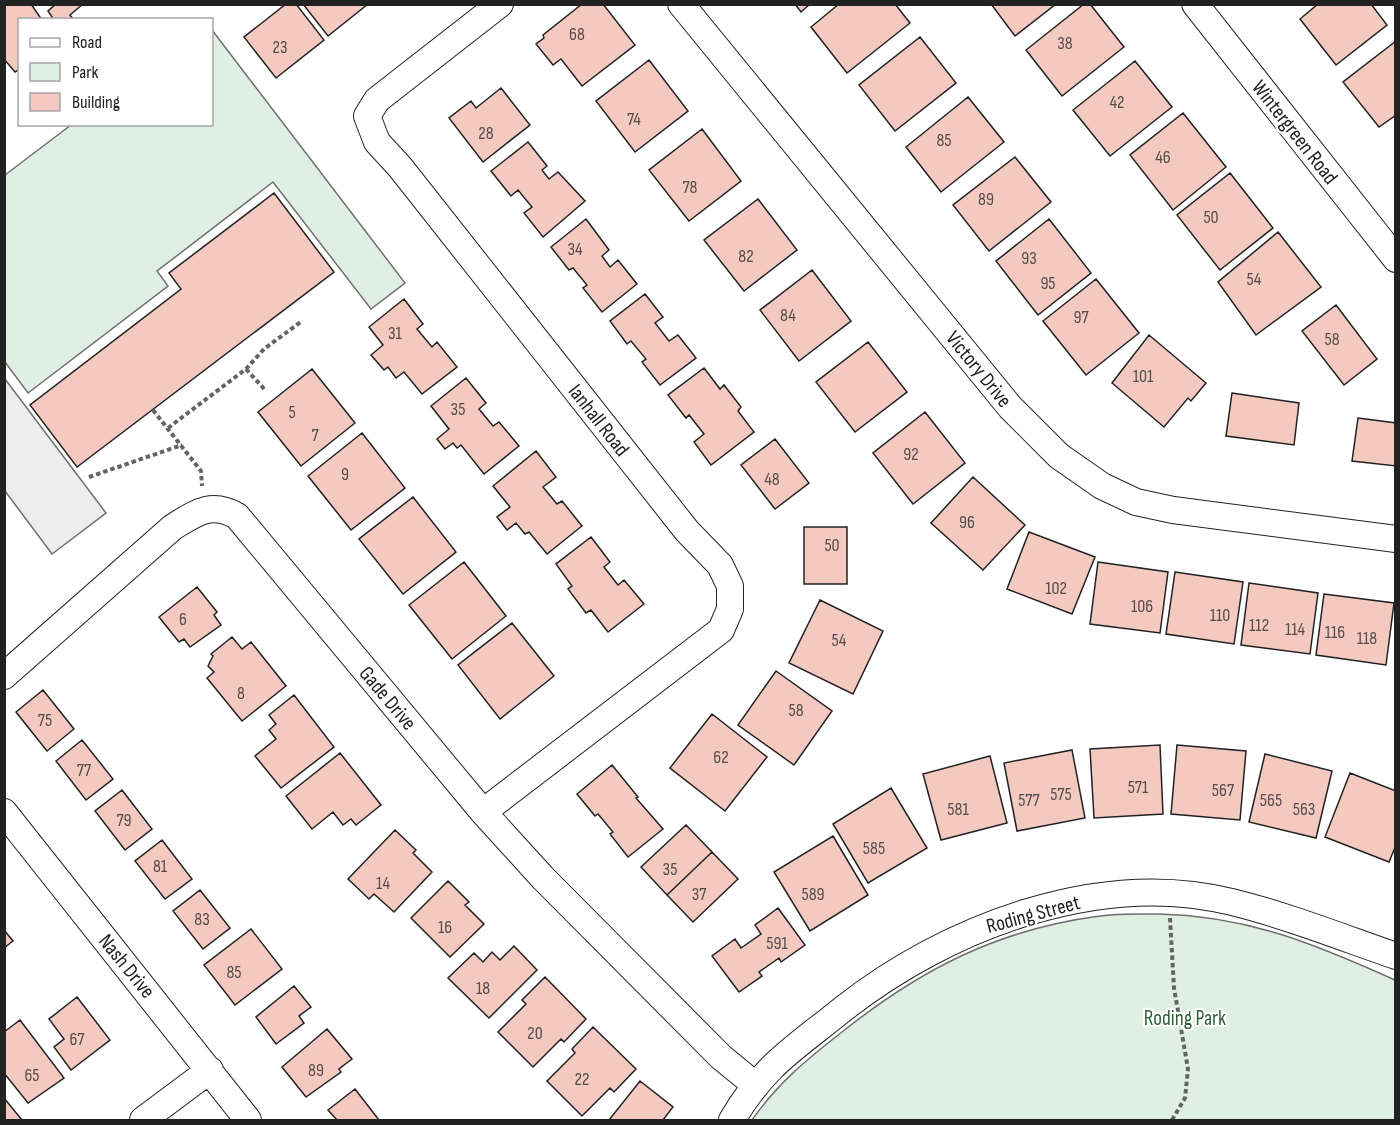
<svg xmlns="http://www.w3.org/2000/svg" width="1400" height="1125" font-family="'Sofia Sans Condensed',sans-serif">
<rect width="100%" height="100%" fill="#fff"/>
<path fill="#e0efe3" stroke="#6f6f6f" stroke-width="1.5" d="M212,30L405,283L371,309L273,182L157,271L168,286L28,393L5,362V175L71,125L212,124Z
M1159,914C1248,916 1315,944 1395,980V1120H752C778,1083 806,1060 842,1032C921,969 999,929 1100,916C1119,913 1140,914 1159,914Z"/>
<path fill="#ededed" stroke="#6f6f6f" stroke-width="1.5" d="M5,379L106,513L52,554L5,491Z"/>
<path fill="#f3c9c0" stroke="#222" stroke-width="1.5" d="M4,4H31L42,20H20V69L15,72L4,59Z
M56,4H83L70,15L74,20H54L48,11Z
M286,4H296L324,40L276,78L244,37Z
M303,4H368L328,36Z
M582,4H603L635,45L582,86L561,59L553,65L536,44L544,38L543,35Z
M795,4H810L801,12Z
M839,4H895L910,23L847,73L811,27Z
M991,4H1056L1015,36Z
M1084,4H1090L1124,47L1062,96L1026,50Z
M1318,4H1371L1387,25L1336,65L1300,19Z
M920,37L956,83L895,131L859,85Z
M1396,41V115L1379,127L1343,82Z
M649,60L688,111L635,152L596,101Z
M1135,61L1172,107L1110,156L1073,110Z
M501,88L530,125L483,162L449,118L471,101L476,108Z
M968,97L1004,142L941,192L906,147Z
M1183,113L1226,167L1173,210L1130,155Z
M702,129L741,181L689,221L649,170Z
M528,142L547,166L542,170L549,179L558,172L585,201L543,237L524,213L532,207L518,190L511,196L491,171Z
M1015,157L1051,202L989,251L953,205Z
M1230,173L1273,228L1220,270L1177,215Z
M274,193L334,272L77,467L30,405L181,289L169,273Z
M758,199L797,250L744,291L704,240Z
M586,219L609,250L602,256L610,267L618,260L637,284L602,312L583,288L587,285L573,268L569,270L551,247Z
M1049,219L1091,273L1038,315L996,261Z
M1278,232L1321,287L1256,335L1218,282Z
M812,270L851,321L799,361L760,310Z
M1096,279L1139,333L1086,375L1043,321Z
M645,294L663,317L655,323L669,341L678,335L696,358L660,385L642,362L646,359L631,341L627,344L610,321Z
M404,299L423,324L417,329L432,347L437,342L457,367L422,394L404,372L396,378L388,367L384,370L371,355L383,345L369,327Z
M1336,305L1377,359L1344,385L1302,331Z
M1149,335L1206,383L1191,401L1188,398L1164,427L1112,383Z
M868,342L907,392L855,432L816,382Z
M704,368L720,389L724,385L741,407L738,411L754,432L711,465L694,442L704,434L689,415L686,418L668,395Z
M312,369L355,423L301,466L258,412Z
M466,378L486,403L479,409L493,426L499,422L519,446L484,474L461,445L457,448L453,443L445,449L437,439L449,429L431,406Z
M1232,393L1299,403L1294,445L1226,436Z
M925,412L965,463L913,504L873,453Z
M1358,418L1396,423V466L1352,461Z
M362,433L405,488L351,530L308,476Z
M775,439L809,483L775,509L741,465Z
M536,451L556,477L543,487L557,504L562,501L582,526L547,554L529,532L525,534L516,523L507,530L497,517L510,507L493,486Z
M973,477L1025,525L983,570L931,523Z
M413,497L456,552L403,594L359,539Z
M804,527H847V584H804Z
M1029,532L1095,557L1072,614L1007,589Z
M591,537L610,562L604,567L618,585L624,580L644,604L608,632L591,610L586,613L568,589L572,586L556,564Z
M464,562L506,616L452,659L409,605Z
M1098,562L1168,572L1160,633L1090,624Z
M1175,572L1243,582L1234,644L1166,634Z
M1249,583L1318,593L1310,654L1241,645Z
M197,587L217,612L214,615L221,625L190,647L184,639L179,642L159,617Z
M1324,594L1394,603L1386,665L1316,655Z
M820,600L883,631L853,694L789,663Z
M512,623L554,676L500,719L458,665Z
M232,637L242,649L251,642L286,686L242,721L207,678L214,672L208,666L213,656L211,654Z
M776,671L832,711L794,765L738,725Z
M43,690L74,729L47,751L16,712Z
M294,695L334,747L281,788L255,756L276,739L269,730L276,724L269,715Z
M712,714L767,757L725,811L670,768Z
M82,740L113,779L86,800L56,761Z
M1160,745L1163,814L1094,818L1090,749Z
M1177,745L1246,751L1240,820L1171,814Z
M1072,750L1085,818L1017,831L1004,763Z
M340,753L381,805L356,825L351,819L343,825L333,812L312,829L286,796Z
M1265,754L1332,771L1316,838L1249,822Z
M990,756L1007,823L941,840L923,774Z
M612,765L638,797L636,798L663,829L628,857L610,834L613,832L598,814L595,816L577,794Z
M1350,773L1396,791V845L1389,862L1325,837Z
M891,788L927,848L868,883L833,824Z
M122,790L152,829L125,850L95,811Z
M686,825L712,852L667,895L641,867Z
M395,830L416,850L413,853L432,872L394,912L374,894L369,899L348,879Z
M833,836L868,895L810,931L774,872Z
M162,840L192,879L165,899L135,861Z
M712,852L738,879L693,922L667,895Z
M448,881L469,902L465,905L484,924L450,957L411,918Z
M200,890L230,928L203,949L173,911Z
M778,908L805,945L781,962L779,958L759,972L762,976L739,992L712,956L735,939L741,948L761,934L755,925Z
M251,929L282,969L235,1005L204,965Z
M4,930L13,941L4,948Z
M514,946L537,970L489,1018L448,978L474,953L483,962L492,952L500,960Z
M545,977L586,1019L564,1042L561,1039L533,1067L498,1032L526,1004L522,1000Z
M294,986L311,1007L299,1016L304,1023L276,1044L256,1017Z
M77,997L110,1040L71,1070L54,1047L64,1039L49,1019Z
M20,1020L64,1078L28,1103L4,1073V1032Z
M593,1027L636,1069L614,1092L610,1088L582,1116L547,1081L575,1053L572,1049Z
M327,1029L352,1059L339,1069L341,1072L306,1097L282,1067Z
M640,1081L673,1107L663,1120H609Z
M355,1089L379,1120H337L328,1110Z
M4,1098L22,1120H4Z"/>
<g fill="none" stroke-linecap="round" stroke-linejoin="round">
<g stroke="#222" stroke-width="28">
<path id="street" d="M681,4L1010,407L1059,456L1102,486L1136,502L1173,510L1396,539
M1195,4L1396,259
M4,676L173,527C196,513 211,501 237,516L483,812L543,878L721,1057L754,1084
M4,812L248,1120
M483,812L721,630L730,609V586L720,565L687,531L400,167L377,142L367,116L377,100L500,4
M143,1120L210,1070
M732,1120C764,1065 795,1048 843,1009C947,927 1099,869 1232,902C1288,916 1341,937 1396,956"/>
</g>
<path stroke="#646464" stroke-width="4" stroke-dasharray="4.5 3" stroke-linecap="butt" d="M246,369L266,391
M153,410L201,471L202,486
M168,428L246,369L264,349L302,321
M89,477L182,445
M1170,918L1174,988L1188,1069L1185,1098L1172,1120"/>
<use href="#street" stroke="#fff" stroke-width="26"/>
</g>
<g text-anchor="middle" stroke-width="4.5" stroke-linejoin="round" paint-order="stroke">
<g font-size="18" fill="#564c4a">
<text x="577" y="40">68</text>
<text x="1065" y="49">38</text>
<text x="280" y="53">23</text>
<text x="1117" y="108">42</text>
<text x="634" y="125">74</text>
<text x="486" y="139">28</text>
<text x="944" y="146">85</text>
<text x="1163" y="163">46</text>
<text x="690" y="193">78</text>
<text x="986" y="205">89</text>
<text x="1211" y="223">50</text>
<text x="575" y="255">34</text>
<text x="746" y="262">82</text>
<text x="1029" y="264">93</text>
<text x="1254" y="285">54</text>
<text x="1048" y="289">95</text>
<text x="788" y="321">84</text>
<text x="1081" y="323">97</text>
<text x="395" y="339">31</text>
<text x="1332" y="345">58</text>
<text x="1143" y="382">101</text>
<text x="458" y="415">35</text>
<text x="292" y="418">5</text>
<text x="315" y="441">7</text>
<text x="911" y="460">92</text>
<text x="345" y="480">9</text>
<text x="772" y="485">48</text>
<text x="967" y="528">96</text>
<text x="832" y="551">50</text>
<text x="1056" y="594">102</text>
<text x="1142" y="612">106</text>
<text x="1220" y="621">110</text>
<text x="183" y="625">6</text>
<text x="1259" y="631">112</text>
<text x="1295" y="635">114</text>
<text x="1335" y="638">116</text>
<text x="1367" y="644">118</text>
<text x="839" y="646">54</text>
<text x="241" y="699">8</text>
<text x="796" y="716">58</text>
<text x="45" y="726">75</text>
<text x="721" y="763">62</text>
<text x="84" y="776">77</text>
<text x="1138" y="793">571</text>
<text x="1223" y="796">567</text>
<text x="1061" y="800">575</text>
<text x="1029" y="806">577</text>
<text x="1271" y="806">565</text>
<text x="958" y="815">581</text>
<text x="1304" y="815">563</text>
<text x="124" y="826">79</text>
<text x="874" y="854">585</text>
<text x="160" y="872">81</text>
<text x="670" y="875">35</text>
<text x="383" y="889">14</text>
<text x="699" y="900">37</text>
<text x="813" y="900">589</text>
<text x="202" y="925">83</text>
<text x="445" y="933">16</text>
<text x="777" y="949">591</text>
<text x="234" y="978">85</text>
<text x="483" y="994">18</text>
<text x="535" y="1039">20</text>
<text x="77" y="1045">67</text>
<text x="316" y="1076">89</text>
<text x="32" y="1081">65</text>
<text x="582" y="1085">22</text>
</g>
<g font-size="21" fill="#222" stroke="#fff">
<text transform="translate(1295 132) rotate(52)" y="7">Wintergreen Road</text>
<text transform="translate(979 369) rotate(51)" y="7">Victory Drive</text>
<text transform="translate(599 420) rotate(52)" y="7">Ianhall Road</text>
<text transform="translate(388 698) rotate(50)" y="7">Gade Drive</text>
<text transform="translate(1033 914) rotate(-15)" y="7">Roding Street</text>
<text transform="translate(127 966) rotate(51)" y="7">Nash Drive</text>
</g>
<g font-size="21" fill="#2f5e38" stroke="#fff">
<text x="1185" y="1025">Roding Park</text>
</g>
</g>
<rect width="1400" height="1125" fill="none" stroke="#222222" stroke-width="12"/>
<rect x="18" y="18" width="195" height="108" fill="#ffffff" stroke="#a7a7a7" stroke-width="1.5"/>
<rect x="30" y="38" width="30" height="9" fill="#ffffff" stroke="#a7a7a7" stroke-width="1.5"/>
<text x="72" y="48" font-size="18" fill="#222222">Road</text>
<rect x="30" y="63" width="30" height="18" fill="#e0efe3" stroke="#a7a7a7" stroke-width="1.5"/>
<text x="72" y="78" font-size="18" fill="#222222">Park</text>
<rect x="30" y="93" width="30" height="18" fill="#f3c9c0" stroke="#a7a7a7" stroke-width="1.5"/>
<text x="72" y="108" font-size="18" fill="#222222">Building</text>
</svg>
